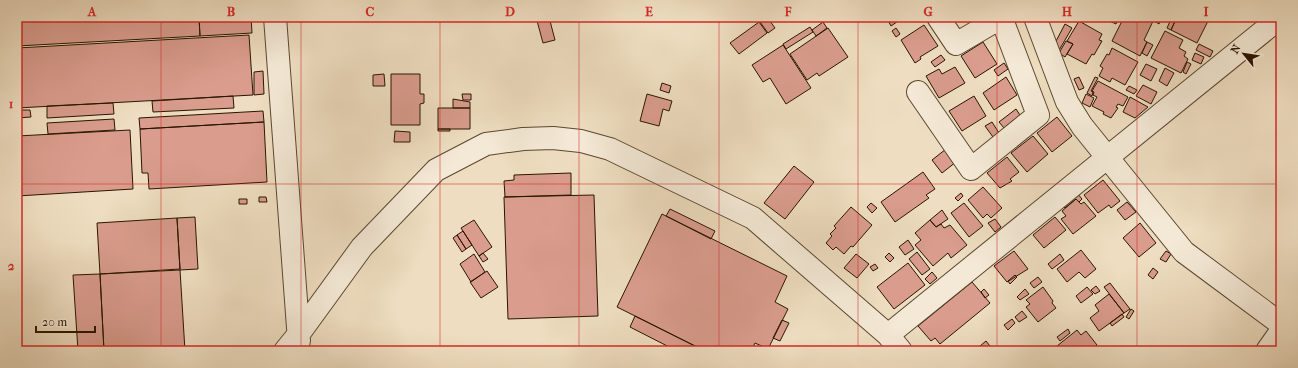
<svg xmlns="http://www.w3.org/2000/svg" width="1298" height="368" font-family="'IM FELL French Canon',serif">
<rect width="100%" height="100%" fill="#eeddc0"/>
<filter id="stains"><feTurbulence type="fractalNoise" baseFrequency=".005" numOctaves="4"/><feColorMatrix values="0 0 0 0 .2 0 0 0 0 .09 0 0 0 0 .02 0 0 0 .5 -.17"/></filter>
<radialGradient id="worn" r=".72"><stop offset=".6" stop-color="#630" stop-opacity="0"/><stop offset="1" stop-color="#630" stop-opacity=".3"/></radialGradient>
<path fill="#d99c8d" stroke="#2a1600" d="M17,17H199L200,36L17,46Z
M251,17L252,33L200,36L199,18Z
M536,17H549L555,40L543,43Z
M767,17L775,28L768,33L760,22Z
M886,17H904L891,26Z
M1101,17H1119L1116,24Z
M1124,17H1155L1144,40L1147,42L1140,56L1112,41Z
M1157,17H1162L1159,24L1154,21Z
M1172,17H1177L1171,30L1167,28Z
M1177,17H1210L1197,43L1171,30Z
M1079,21L1102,34L1099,40L1102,41L1094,55L1092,54L1086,64L1067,54L1073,44L1067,41Z
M759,22L767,33L739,54L730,43Z
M823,22L827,28L816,36L812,30Z
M1065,24L1072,28L1058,52L1055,43Z
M924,25L938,46L920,57L921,59L915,63L901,40Z
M810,27L813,32L786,49L783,44Z
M828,28L848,57L819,76L817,73L807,80L790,54Z
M896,28L900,34L896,37L892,31Z
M1165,31L1183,40L1179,48L1186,52L1184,56L1188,59L1181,73L1151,58Z
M249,35L253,95L17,108V48Z
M1066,41L1073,44L1065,57L1059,53Z
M983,42L997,64L975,78L961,56Z
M1147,42L1153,45L1147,56L1142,53Z
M1199,44L1213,51L1210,57L1196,50Z
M783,45L811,88L786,104L770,78L763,82L752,65Z
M1112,48L1138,62L1125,85L1112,78L1110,82L1099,76L1103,68L1100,66L1107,54L1109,55Z
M1195,53L1204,57L1201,64L1192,60Z
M941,55L945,60L935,67L931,62Z
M1187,62L1191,64L1186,74L1183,72Z
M1004,63L1008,69L998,76L994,70Z
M1146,64L1157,69L1151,81L1140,75Z
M955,67L965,83L939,98L926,76L939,69L942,74Z
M1165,68L1174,73L1167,86L1159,81Z
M263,71L264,94L254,95V72Z
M384,74L385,86H373V75Z
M391,74H420V94H424V103L420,104V125H391Z
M1006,77L1017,95L994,110L983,93Z
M1079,77L1084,88L1079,90L1074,79Z
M1095,77L1098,78L1091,91L1093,92L1092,96L1087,93Z
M1098,81L1128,97L1123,106L1118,104L1116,107L1118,108L1111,118L1103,114L1104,112L1092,106L1097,97L1093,95L1094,92L1092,91Z
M662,83L671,86L669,93L660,90Z
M1143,85L1157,92L1151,104L1136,96Z
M1129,86L1137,90L1134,94L1126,90Z
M462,94H471V100H463Z
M647,94L672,101L669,111L663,109L659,126L640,121Z
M1086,94L1094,98L1090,107L1082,103Z
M233,96L234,108L153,112L152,101Z
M974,96L986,116L962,131L949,111Z
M1130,97L1148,107L1135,118L1123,112Z
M453,99L470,102V108H453Z
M113,103L114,114L47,118V106Z
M438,108H470V129H438Z
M1016,109L1020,115L1004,128L999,122Z
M17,110H30L31,117L17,118Z
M263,111L264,122L140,129L139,118Z
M1057,117L1072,136L1052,152L1037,133Z
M114,119L115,130L48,134L47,123Z
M264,122L267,182L149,189L148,173H142L140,129Z
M992,122L999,133L993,137L985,126Z
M438,129H450V131H438Z
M130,130L133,189L17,196V136Z
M395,131L410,132V142H394Z
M1033,136L1048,154L1027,172L1011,153Z
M946,149L956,162L942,173L932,160Z
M1007,157L1019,172L1010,179L1012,181L1000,188L987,173Z
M794,166L814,182L785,219L764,203Z
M923,172L935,189L926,195L929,198L895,222L881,202Z
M571,173V195L505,197L504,181L514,180V175Z
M1103,180L1120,201L1111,208L1109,205L1098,213L1084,195Z
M983,187L1002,208L991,218L987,214L983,218L968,200Z
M961,193L963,196L958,201L955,198Z
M1077,193L1082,199L1079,202L1076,199L1065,208L1062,205Z
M594,195L598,316L508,319L504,197Z
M259,197H266L267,202H259Z
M239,199H247V204H239Z
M1076,199L1081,204L1084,202L1096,216L1073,234L1061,219L1066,216L1062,211Z
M1127,202L1136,212L1125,220L1117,210Z
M871,203L877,208L872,213L867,207Z
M964,203L983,226L969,237L951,213Z
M851,207L872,225L853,247L851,246L844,254L836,247L833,250L826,243L832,236L830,234L836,228L834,226Z
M670,209L715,231L711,239L666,216Z
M942,210L948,219L936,227L930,220Z
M662,214L787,276L775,302L788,309L768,349L755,343L751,351H705L617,307Z
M195,217L198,269L180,270L177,218Z
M1055,217L1066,230L1044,248L1033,235Z
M177,218L180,269L100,274L97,223Z
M995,219L1001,227L995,232L988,223Z
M474,220L492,247L479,256L461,228Z
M930,220L936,227L941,224L944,228L950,225L967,245L951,258L948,253L933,266L915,245L921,240L915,233Z
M1140,223L1156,243L1139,257L1123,238Z
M463,231L472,245L466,249L457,235Z
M457,235L466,249L462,252L453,238Z
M908,240L914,249L905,255L899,247Z
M1081,250L1096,269L1085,278L1079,272L1067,282L1057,269Z
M1014,251L1028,269L1007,282L994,266Z
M1166,251L1171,254L1166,262L1160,259Z
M917,252L930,269L922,275L909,259Z
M483,253L488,259L483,262L479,256Z
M889,253L894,258L890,262L885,257Z
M474,254L485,272L471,282L460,264Z
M856,254L869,264L857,278L844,268Z
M1060,254L1064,260L1052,269L1048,264Z
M908,263L925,285L894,309L877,287Z
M875,264L878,268L873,271L870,267Z
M1153,268L1158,272L1153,279L1148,275Z
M180,270L185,351H104L100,274Z
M487,271L498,287L481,298L470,282Z
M932,272L937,278L930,284L925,279Z
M100,274L104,351H78L73,275Z
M1015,275L1017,277L1010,284L1008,281Z
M1038,277L1042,282L1034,288L1030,283Z
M972,282L990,303L940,344L935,338L931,341L918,326Z
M1110,283L1130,309L1124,313L1104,287Z
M1096,286L1100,291L1095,294L1091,290Z
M1043,287L1053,301L1052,303L1056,308L1038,322L1026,307L1030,304L1026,300Z
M1087,287L1093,294L1081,303L1076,296Z
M984,289L989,295L985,298L981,292Z
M1025,289L1029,294L1020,300L1017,297Z
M1109,294L1124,313L1099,331L1090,318L1099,311L1095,305Z
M1131,309L1134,311L1129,319L1126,317Z
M1022,311L1027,317L1019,322L1015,317Z
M1122,314L1124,317L1112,326L1110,323Z
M635,316L705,351H677L630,327Z
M1012,319L1015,323L1008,330L1004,325Z
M782,320L789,323L780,341L773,338Z
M1068,329L1070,333L1060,341L1057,337Z
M1077,330L1081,335L1086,331L1097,345L1089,351H1061L1057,346Z
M986,341L994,351H974Z"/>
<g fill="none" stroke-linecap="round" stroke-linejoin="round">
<g stroke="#5b4830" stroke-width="24">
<path id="minor" d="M275,17L299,341
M938,17L956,44L1002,17
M1035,17L1067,102L1082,126L1107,157L1184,252L1281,324
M918,92L971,169L1038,115L1001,17
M888,335L1271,25L1274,17
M285,351L298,335L362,247L436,170L486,144L523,139L553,138L581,141L610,149L753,218L888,335L901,351
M1267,351L1281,331"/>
</g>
<use href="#minor" stroke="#f4e9d6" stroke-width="22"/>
</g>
<path fill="none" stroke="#d62828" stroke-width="1" stroke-opacity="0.55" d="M161,17V351M301,17V351M440,17V351M579,17V351M719,17V351M858,17V351M997,17V351M1137,17V351M17,184H1281"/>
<rect width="1298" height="368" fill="none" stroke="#eeddc0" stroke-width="44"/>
<g transform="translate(1244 54) rotate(300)" stroke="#f4e9d6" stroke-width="3" paint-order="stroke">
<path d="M0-3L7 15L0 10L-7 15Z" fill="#2a1600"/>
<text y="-6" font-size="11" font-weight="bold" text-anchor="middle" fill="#2a1600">N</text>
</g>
<path d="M36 326v6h59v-6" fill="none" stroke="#2a1600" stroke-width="2"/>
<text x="42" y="326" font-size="12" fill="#2a1600" stroke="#f4e9d6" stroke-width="3" paint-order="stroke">20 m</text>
<rect x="22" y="22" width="1254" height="324" fill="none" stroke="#d62828" stroke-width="1.5"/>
<g font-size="13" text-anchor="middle" font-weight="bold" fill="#d62828">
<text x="92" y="16">A</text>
<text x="231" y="16">B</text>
<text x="370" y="16">C</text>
<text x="510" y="16">D</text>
<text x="649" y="16">E</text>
<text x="788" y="16">F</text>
<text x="928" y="16">G</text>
<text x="1067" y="16">H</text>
<text x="1206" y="16">I</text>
<text x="11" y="108">1</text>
<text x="11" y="270">2</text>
</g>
<rect width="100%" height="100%" filter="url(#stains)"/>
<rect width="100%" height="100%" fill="url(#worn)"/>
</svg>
